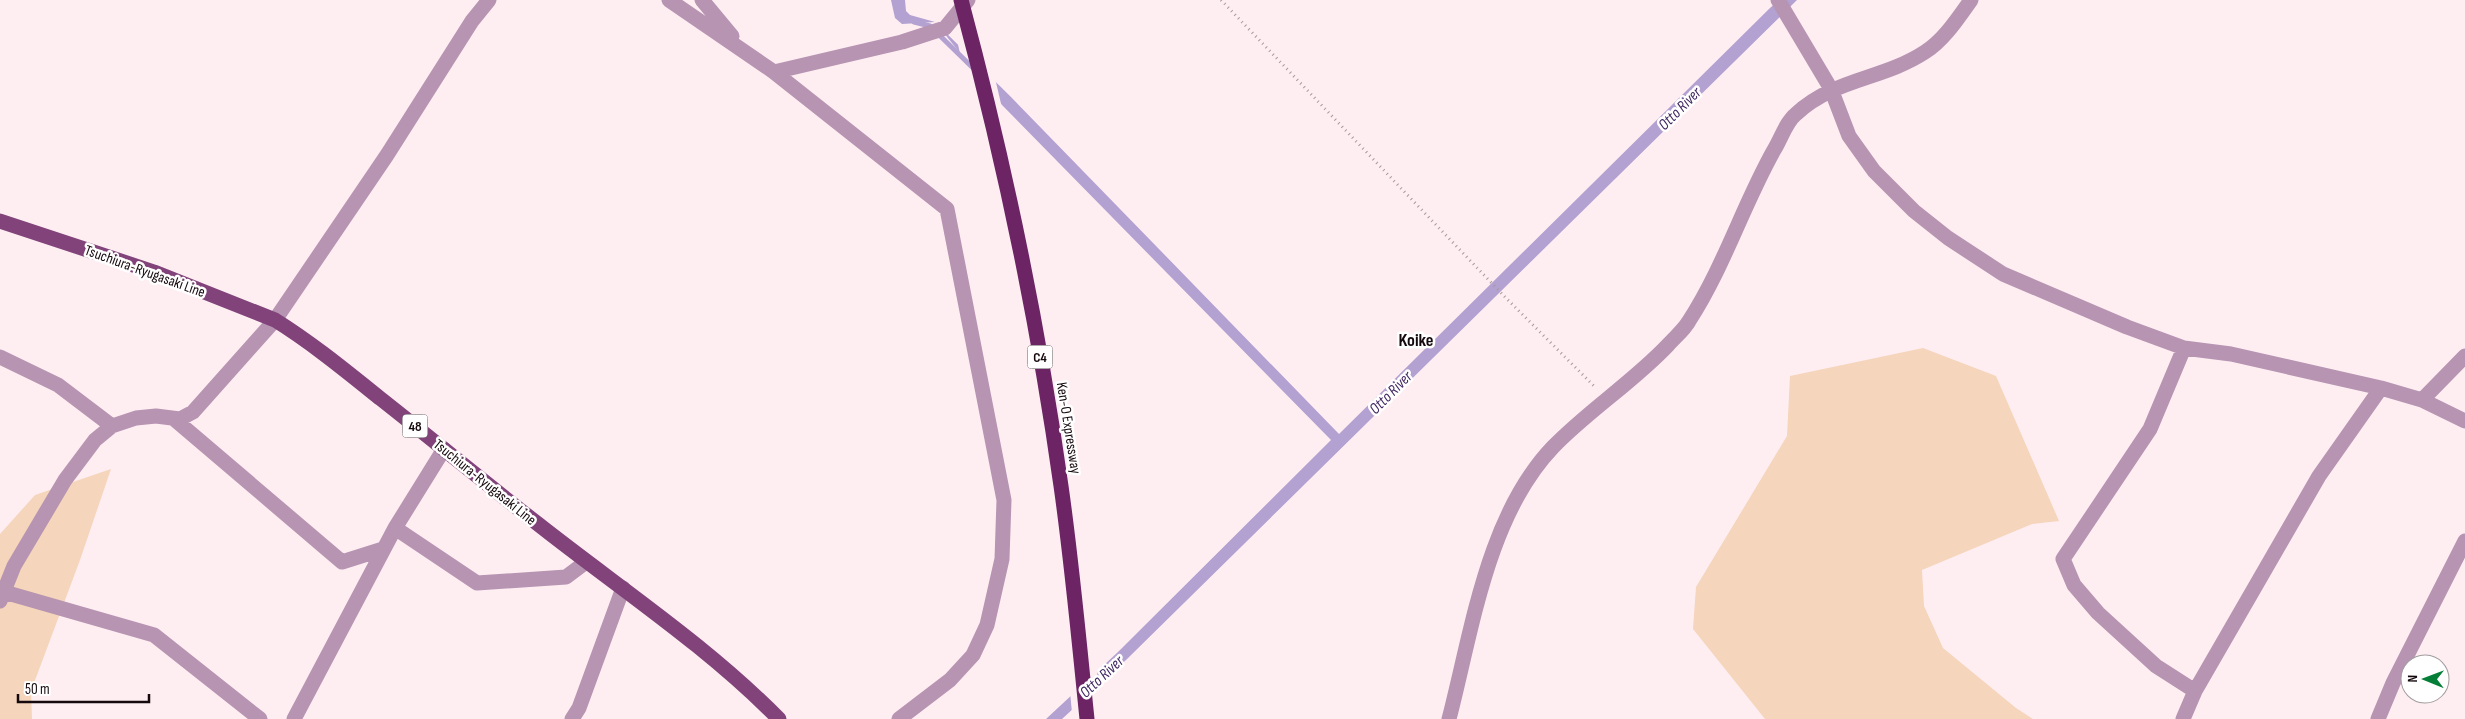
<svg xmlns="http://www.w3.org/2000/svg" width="2465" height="719" font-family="'Sofia Sans Condensed',sans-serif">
<rect width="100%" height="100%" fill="#feeef2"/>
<path fill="#f5d5bb" d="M1923,348L1996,376L2059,521L2032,524L1922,570L1924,606L1943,648L2016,708L2033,719H1765L1693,629L1696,587L1787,436L1790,376Z
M111,469L80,560L31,691L32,719H0V534L35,495Z"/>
<path fill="#b3a1d1" d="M891,0H905L906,11L910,15L935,22L1011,97L1339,434L1770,8L1779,0H1797L1126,660L1062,719H1046L1118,652L1331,440L1002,105L935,22L902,24L895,18Z"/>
<path fill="#feeef2" d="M957,40L995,78L1002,108L961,58Z
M1097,668L1098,689L1072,713L1070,692Z"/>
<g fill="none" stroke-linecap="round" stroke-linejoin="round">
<path stroke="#b3a1d1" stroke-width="5" d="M914,22L930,26L973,68"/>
<path stroke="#a7989c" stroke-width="3" stroke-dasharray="1 4" stroke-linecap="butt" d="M1221,0L1505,297L1596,388"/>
<path stroke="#b794b2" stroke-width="15" d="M669,0L774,72L947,209L1004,500L1002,559L987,625L973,655L950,680L899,719
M702,0L732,36
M1778,0L1831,89L1849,136L1874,171L1914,211L1948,238L2003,274L2127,327L2184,348L2231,354L2381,388L2422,400L2465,421
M774,72L902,42L945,28L968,0
M2184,348L2150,429L2063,559L2074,585L2098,613L2156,666L2195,691
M0,357L58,385L112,426
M2422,400L2465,356
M173,418L342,562L383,549
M395,528L477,583L566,577L586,562
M4,592L154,635L260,719
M0,601L14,566L65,480L95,440L112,426L136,418L156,416L180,419L193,412L275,320L387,155L472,21L489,0
M294,719L395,528L444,449
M572,719L579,708L623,588
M1449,719C1472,631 1487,516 1553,447C1589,410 1633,382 1668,345C1675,337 1684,330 1689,321C1724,267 1743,205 1774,150C1781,139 1786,122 1796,114C1835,78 1882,80 1925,52C1944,40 1958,18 1971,0
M2183,719L2195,691L2319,476L2381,388
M2378,719L2393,683L2465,541"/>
<path stroke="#81437a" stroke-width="15" d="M0,221L154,272L275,320C312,343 346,371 381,399C433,440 485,483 538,524C619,588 706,645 779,719"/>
<path stroke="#6c2465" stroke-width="15" d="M961,0C1004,160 1038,322 1061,486C1072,563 1079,641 1087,719"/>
</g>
<g text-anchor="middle" stroke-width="5" stroke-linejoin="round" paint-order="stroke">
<g fill="#fff" stroke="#5b5356" stroke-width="1">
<rect x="1027.5" y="345.5" width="25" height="23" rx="4"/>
<rect x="402.5" y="414.5" width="25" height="23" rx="4"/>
</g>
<g font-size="14" font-weight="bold" fill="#15090d">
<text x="1040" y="362">C4</text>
<text x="415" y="431">48</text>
</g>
<g font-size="15" fill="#15090d" stroke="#fff">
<text transform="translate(145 271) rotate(20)" y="5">Tsuchiura-Ryugasaki Line</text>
<text transform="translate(1069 428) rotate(81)" y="5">Ken-O Expressway</text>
<text transform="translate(485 482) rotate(39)" y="5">Tsuchiura-Ryugasaki Line</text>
</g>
<g font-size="16" font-style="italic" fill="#402661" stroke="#fff">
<text transform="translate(1679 108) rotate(-45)" y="6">Otto River</text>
<text transform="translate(1390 392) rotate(-45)" y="6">Otto River</text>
<text transform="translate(1101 676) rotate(-43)" y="6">Otto River</text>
</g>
<g font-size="18" font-weight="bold" fill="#15090d" stroke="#fff">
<text x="1416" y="346">Koike</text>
</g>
</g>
<g transform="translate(2425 679) rotate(271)"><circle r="24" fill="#ffffff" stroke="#a19d9e"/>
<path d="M0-4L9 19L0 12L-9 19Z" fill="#057f38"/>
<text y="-8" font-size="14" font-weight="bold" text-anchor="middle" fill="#15090d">N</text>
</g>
<path d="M18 694v8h131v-8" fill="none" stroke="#15090d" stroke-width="2.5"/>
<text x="25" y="694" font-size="15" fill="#15090d" stroke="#ffffff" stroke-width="4" paint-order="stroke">50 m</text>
</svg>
